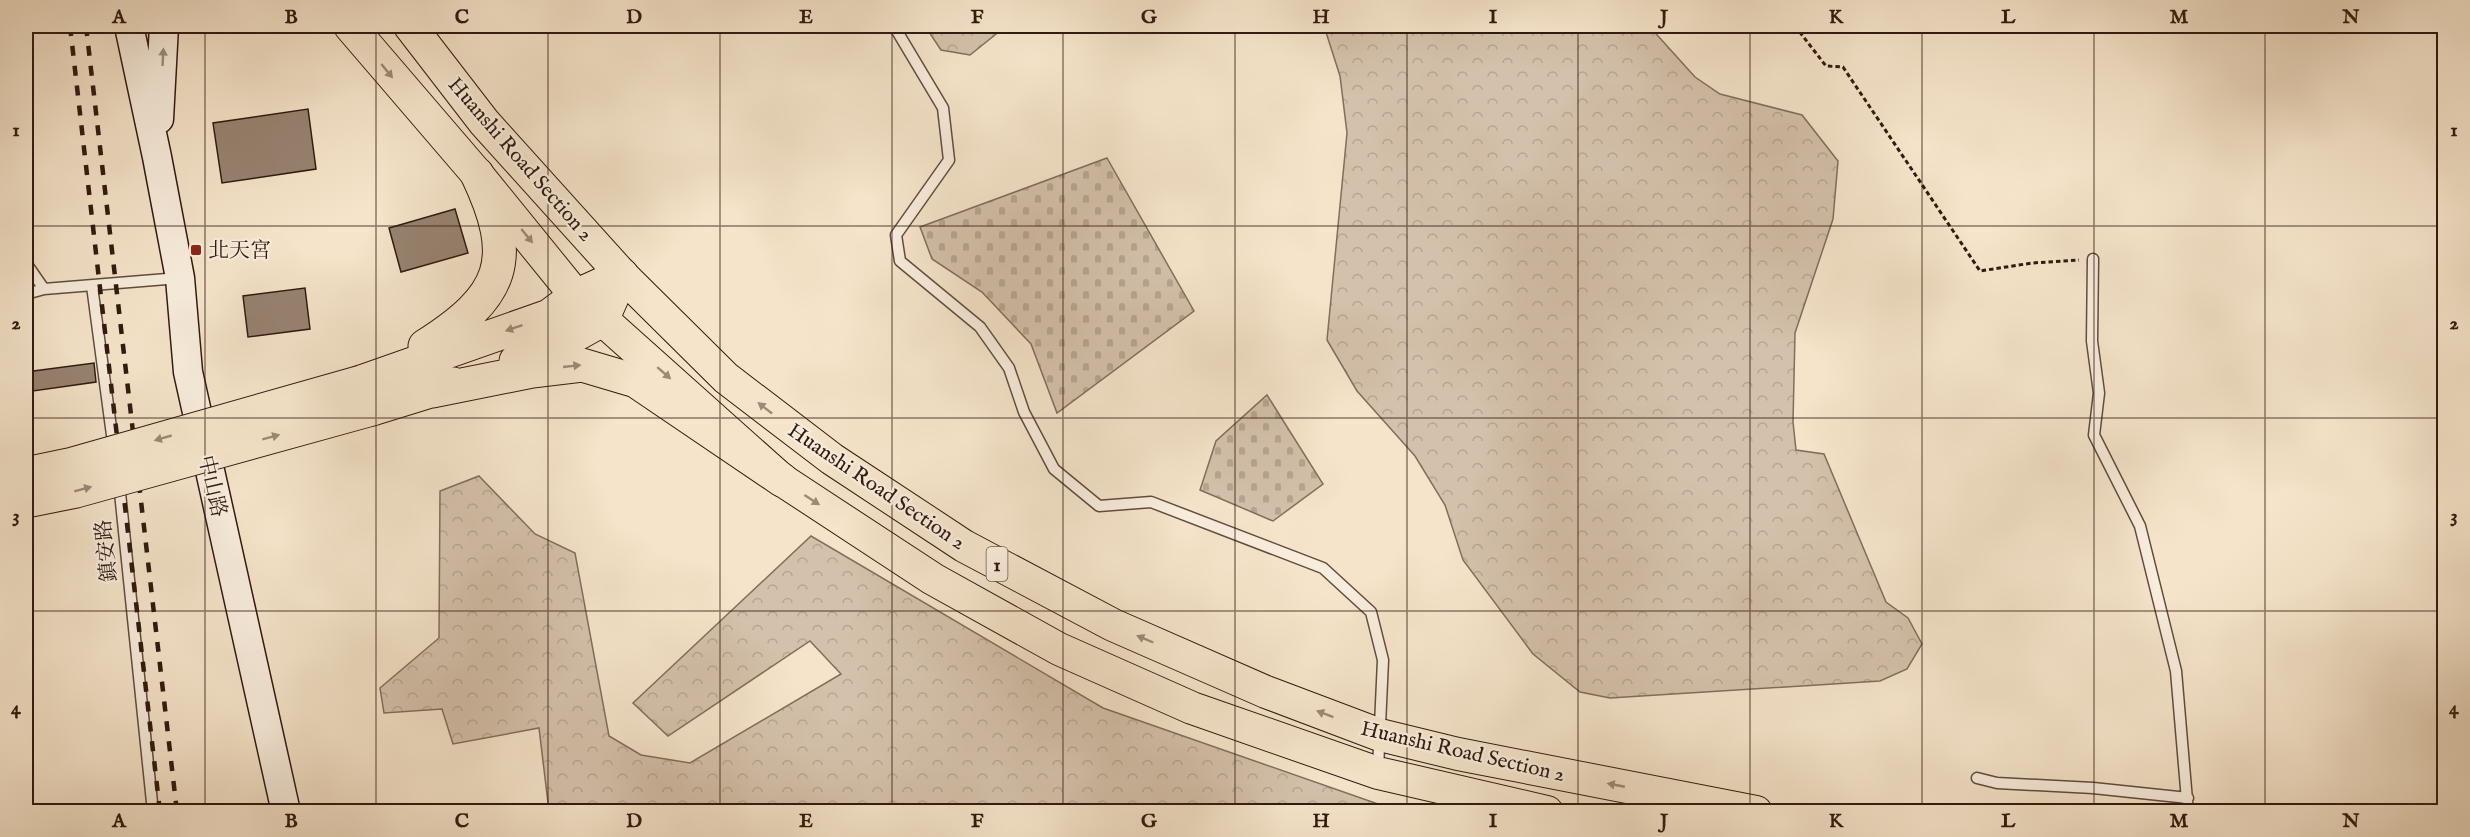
<svg xmlns="http://www.w3.org/2000/svg" width="2470" height="837" font-family="'IM FELL English','Noto Serif TC',serif">
<defs>
<pattern id="forest-crowns" width="20" height="18" patternUnits="userSpaceOnUse" patternTransform="scale(1.5)"><rect width="20" height="18" fill="#d4c1ab"/><path d="M2 6a3 3 0 1 1 6 0M12 15a3 3 0 1 1 6 0" fill="none" stroke="#b6a592"/></pattern>
<pattern id="cemetery-stones" width="16" height="16" patternUnits="userSpaceOnUse" patternTransform="scale(1.5)"><rect width="16" height="16" fill="#d4c1ab"/><path d="M2 7V4a2 2 0 0 1 4 0v3zM10 15v-3a2 2 0 0 1 4 0v3z" fill="#b6a592"/></pattern>
</defs>
<rect width="100%" height="100%" fill="#f5e4ca"/>
<filter id="stains"><feTurbulence type="fractalNoise" baseFrequency=".00333" numOctaves="4"/><feColorMatrix values="0 0 0 0 .2 0 0 0 0 .09 0 0 0 0 .02 0 0 0 .5 -.17"/></filter>
<radialGradient id="worn" r=".72"><stop offset=".6" stop-color="#630" stop-opacity="0"/><stop offset="1" stop-color="#630" stop-opacity=".3"/></radialGradient>
<path fill="url(#forest-crowns)" stroke="#826d5e" stroke-width="1.5" d="M925,26H1006L970,55L941,50Z
M1324,26H1649L1695,77L1720,94L1802,115L1838,161L1833,219L1795,333L1793,422L1796,450L1824,454L1886,602L1908,618L1922,644L1907,669L1880,681L1610,698L1580,692L1533,654L1463,560L1445,505L1415,456L1357,391L1327,340L1347,133L1340,76Z
M479,476L535,534L575,553L609,736L641,755L690,763L841,674L810,641L668,736L633,703L811,536L1103,708L1398,811H549L539,728L453,744L442,709L384,713L380,688L439,638L440,491Z"/>
<path fill="url(#cemetery-stones)" stroke="#826d5e" stroke-width="1.5" d="M1107,158L1194,311L1057,413L1031,344L982,292L932,259L920,227Z
M1267,395L1323,484L1273,521L1200,490L1216,441Z"/>
<path fill="#978371" stroke="#311911" stroke-width="1.5" d="M308,109L316,169L222,183L213,123Z
M455,209L468,253L401,272L389,228Z
M305,288L310,329L248,337L243,296Z
M94,363L96,382L26,392V372Z"/>
<g fill="none" stroke-linecap="round" stroke-linejoin="round">
<g stroke="#624c3f" stroke-width="13">
<path id="lane" d="M894,26L943,108L949,160L896,235L900,261L980,327L1009,368L1024,412L1054,469L1099,506L1151,502L1323,568L1371,612L1383,660L1378,769
M2093,259L2092,341L2099,393L2094,435L2140,526L2176,671L2188,812
M26,263L44,289L179,278
M92,286L114,450
M26,294L44,289
M119,483L153,812
M1977,778L1997,783L2093,788L2188,798"/>
</g>
<g stroke="#311911" stroke-width="31">
<path id="secondary" d="M129,26L157,157L180,278L188,372L286,812
M159,119L164,26"/>
</g>
<g stroke="#311911" stroke-width="34">
<path id="primary" d="M350,26L477,174L576,296L782,480L933,579L1059,649L1192,708L1378,773L1547,812
M410,26L484,122L622,275L726,378L832,459L964,546L1113,625L1266,692L1380,735L1458,754L1756,812"/>
</g>
<g stroke="#311911" stroke-width="35">
<path id="highway" d="M425,346C504,296 518,260 477,174
M516,361L548,350L602,320L622,275
M361,382L549,316L576,296L622,275
M432,391L532,371L582,365L636,381L782,480
M372,409L453,384"/>
</g>
<path stroke="#311911" stroke-width="3" stroke-dasharray="4.5 3" stroke-linecap="butt" d="M1795,26L1826,66L1843,67L1980,271L2032,263L2079,260"/>
<use href="#lane" stroke="#f8eddd" stroke-width="10"/>
<use href="#secondary" stroke="#f8eddd" stroke-width="28"/>
<use href="#primary" stroke="#f5e4ca" stroke-width="32"/>
<use href="#highway" stroke="#f5e4ca" stroke-width="33"/>
<path stroke="#311911" stroke-width="4.5" stroke-dasharray="10 10" stroke-linecap="butt" d="M70,26L160,812
M86,26L177,812"/>
<g stroke="#311911" stroke-width="35" stroke-linecap="butt">
<path id="highway-bridge" d="M26,474L69,465L361,382
M26,501L76,491L372,409"/>
</g>
<use href="#highway-bridge" stroke="#f5e4ca" stroke-width="33"/>
</g>
<defs><path id="oneway-solid" d="M-6-.8H1V-3.2L6.5 0L1 3.2V.8H-6Z" transform="scale(1.5)"/></defs>
<use fill="#9e8e81" href="#oneway-solid" transform="translate(163 57) rotate(-87)"/>
<g fill="#9d8977">
<use href="#oneway-solid" transform="translate(387 71) rotate(51)"/>
<use href="#oneway-solid" transform="translate(527 236) rotate(51)"/>
<use href="#oneway-solid" transform="translate(514 328) rotate(161)"/>
<use href="#oneway-solid" transform="translate(572 366) rotate(-6)"/>
<use href="#oneway-solid" transform="translate(664 373) rotate(41)"/>
<use href="#oneway-solid" transform="translate(765 408) rotate(-142)"/>
<use href="#oneway-solid" transform="translate(271 437) rotate(-15)"/>
<use href="#oneway-solid" transform="translate(163 438) rotate(164)"/>
<use href="#oneway-solid" transform="translate(83 489) rotate(-15)"/>
<use href="#oneway-solid" transform="translate(812 500) rotate(33)"/>
<use href="#oneway-solid" transform="translate(1145 639) rotate(-157)"/>
<use href="#oneway-solid" transform="translate(1325 714) rotate(-159)"/>
<use href="#oneway-solid" transform="translate(1616 785) rotate(-169)"/>
</g>
<path fill="none" stroke="#311911" stroke-width="1.5" stroke-opacity="0.55" d="M205,26V812M376,26V812M548,26V812M720,26V812M892,26V812M1063,26V812M1235,26V812M1407,26V812M1578,26V812M1750,26V812M1922,26V812M2094,26V812M2265,26V812M26,226H2444M26,418H2444M26,611H2444"/>
<rect fill="#8f2418" stroke="#f8eddd" stroke-width="2" x="190" y="244" width="12" height="12" rx="3"/>
<g text-anchor="middle" stroke-width="4.5" stroke-linejoin="round" paint-order="stroke">
<rect fill="#f8eddd" stroke="#6d594e" stroke-width="1.5" x="986.5" y="547" width="21" height="34" rx="4.5"/>
<g font-size="20" font-weight="bold" fill="#311911">
<text x="997" y="571">1</text>
</g>
<g font-size="21" fill="#311911" stroke="#f8eddd">
<text transform="translate(521 159) rotate(49)" y="7">Huanshi Road Section 2</text>
<text transform="translate(213 486) rotate(77)" y="7">中山路</text>
<text transform="translate(877 486) rotate(34)" y="7">Huanshi Road Section 2</text>
<text transform="translate(106 551) rotate(-96)" y="7">鎮安路</text>
<text transform="translate(1463 751) rotate(13)" y="7">Huanshi Road Section 2</text>
</g>
<g font-size="21" fill="#311911" stroke="#f8eddd" text-anchor="start">
<text x="208" y="257">北天宮</text>
</g>
</g>
<rect width="2470" height="837" fill="none" stroke="#f5e4ca" stroke-width="66"/>
<rect x="33" y="33" width="2404" height="771" fill="none" stroke="#311911" stroke-width="2"/>
<g font-size="20" text-anchor="middle" font-weight="bold" fill="#311911">
<text x="119" y="23">A</text>
<text x="291" y="23">B</text>
<text x="462" y="23">C</text>
<text x="634" y="23">D</text>
<text x="806" y="23">E</text>
<text x="977" y="23">F</text>
<text x="1149" y="23">G</text>
<text x="1321" y="23">H</text>
<text x="1493" y="23">I</text>
<text x="1664" y="23">J</text>
<text x="1836" y="23">K</text>
<text x="2008" y="23">L</text>
<text x="2179" y="23">M</text>
<text x="2351" y="23">N</text>
<text x="16" y="136">1</text>
<text x="2454" y="136">1</text>
<text x="16" y="329">2</text>
<text x="2454" y="329">2</text>
<text x="16" y="522">3</text>
<text x="2454" y="522">3</text>
<text x="16" y="714">4</text>
<text x="2454" y="714">4</text>
<text x="119" y="827">A</text>
<text x="291" y="827">B</text>
<text x="462" y="827">C</text>
<text x="634" y="827">D</text>
<text x="806" y="827">E</text>
<text x="977" y="827">F</text>
<text x="1149" y="827">G</text>
<text x="1321" y="827">H</text>
<text x="1493" y="827">I</text>
<text x="1664" y="827">J</text>
<text x="1836" y="827">K</text>
<text x="2008" y="827">L</text>
<text x="2179" y="827">M</text>
<text x="2351" y="827">N</text>
</g>
<rect width="100%" height="100%" filter="url(#stains)"/>
<rect width="100%" height="100%" fill="url(#worn)"/>
</svg>
